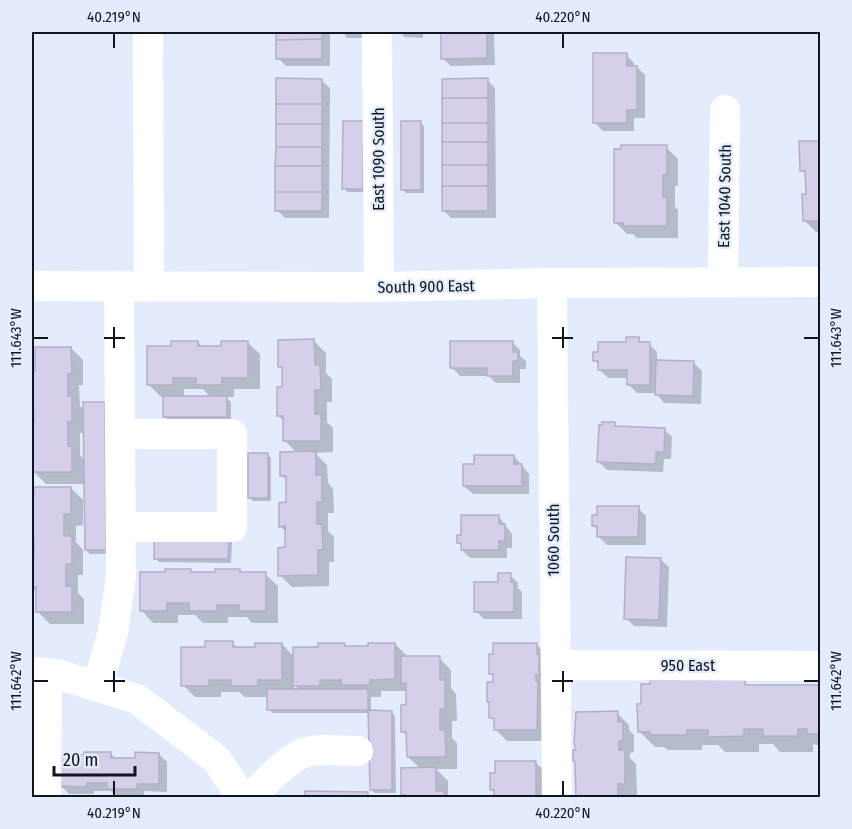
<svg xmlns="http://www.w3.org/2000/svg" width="852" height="829" font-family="'Fira Sans Condensed',sans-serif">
<rect width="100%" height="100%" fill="#e3ecfc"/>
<path fill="#0003" fill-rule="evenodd" d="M278,32H330V66H286L278,58Z
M343,32H365V38H347Z
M401,32H423V38L404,37Z
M442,32H494L495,65L451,66L442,58Z
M626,55L634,63V67H637L645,75V118H634V131H603L595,123Z
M321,80L330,88L329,218H285L277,210Z
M487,80L495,88L496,218H451L443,210Z
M364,122L366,192H347L344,188Z
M420,123L424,126V193H406L402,189Z
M820,142V232H816L804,220L807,175L801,170L800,143Z
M666,147L678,159V186H675V207L678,210V238H637L633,234H627L615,222Z
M638,338L644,344H649L657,352V362L694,363L702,371L701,404L664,403L656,393H637L629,385V378H608L600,370V366L594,360Z
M314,341L326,353V373L332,379V402H327V422L333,428V452L315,453L327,465L328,483L333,489L334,513H328V531L334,537V562H329V586L292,587L280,575L286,549V532L280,526L288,504L287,481L281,475L297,453L285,441L284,421L278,415L284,388L283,370L280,366Z
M198,342L203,348H222L247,342L260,354V389H234V397H225L231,402V421L168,420L164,416L165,397H161L149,385L172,348ZM184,389H203L211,398H184Z
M512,342L520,350V356L526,361V369H520V383H496L489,376H460L452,368Z
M71,348L83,360V385H79L80,406L85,411L109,554H90L86,550V484H46L34,472L32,422H36L35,402L32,398V372H37ZM80,433H85V461L80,455Z
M614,424L618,428L664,429L672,437L671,459H664L663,472L607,470L599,462Z
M268,455L271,458V501H253L250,497Z
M514,456L529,474V494H473L464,486L476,466Z
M71,488L83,500V525L76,526V542L83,550V575H78V593L84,599V624H50L38,612V593L32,587V561H36L35,540L32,536V512H35Z
M638,508L646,516V545H607L598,536V530L593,525Z
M499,517L512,534V548H507V558H470L462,550V546L459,542Z
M228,539L232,543L231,563L159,562L155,558Z
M660,559L669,567L667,627L634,626L626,618Z
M190,570L193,574L240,570L243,574H265L278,586V623H252L247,617H228V623H203L195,615H178V623H153L141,610L167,574Z
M510,575L518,583V588L522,592V619H484L476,611L499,584Z
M232,643L238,648H256L282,644L294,657L320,648L344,644L348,648L395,644L407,656L439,658L451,670V688L456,694L457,721H452V738L457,743V769H436L448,781V798H406L403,794L421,769L408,757V736L402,731L408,706V691H381V697H371V712H391L395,716L396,793H375L371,789L370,713H273L269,710V697H245L239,692H221V697H195L183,685L206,648ZM294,684L300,691H294Z
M536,644L548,656V741H507L495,729V722L491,717L495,684V678L491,674Z
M744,681L749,687L820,686V746L813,744V752H780L773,744H759V752H725L718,745H702V750H668L664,747H655L639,731Z
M617,713L629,725V730L634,735V752L630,753V758L636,764L637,795H630V798H578Z
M110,753L116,759H136L159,754L167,762V792L144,791V797H116L111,791H94V794H69L61,786Z
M535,762L548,774V798H496V794L492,790Z"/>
<path fill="#d6cfec" stroke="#b4aec9" stroke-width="1.5" d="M276,32H322V39L276,40Z
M441,33H487V58L441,59Z
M322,39V59H276V40Z
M593,53H627V66H637V110H627V123H593Z
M276,78L322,79V104H276Z
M488,78V98H442V79Z
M442,98H488V123H442Z
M276,104H322V124H276Z
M343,121H364L363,189H342Z
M401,121H421V190H401Z
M442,123H488V142H442Z
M276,124H322V147H276Z
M799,141H820V221H803L802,194H806L805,171H800Z
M442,142H488V165H442Z
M621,145H667V175H663V197H667V226H623V223H614V149H621Z
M276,147H322V166H275Z
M442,165H488V186H442Z
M275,166H322V192H275Z
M442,186H488V211H442Z
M275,192H322V211H275Z
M626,337H639V342H650V385H627V370H598V361H593V352H598V342H626Z
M314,339L315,365H320L321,390H315V414H321V441H283V416H277V387H282V367H278V340Z
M171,341H198V346H221V341H248V378H222V385H196V378H173V385H147V346H171Z
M450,341H513V352H518V361H513V376H487V368H450Z
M35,347H71L72,374H68V396H72V422H68V446H72V472H32V421H34L32,371H35Z
M656,360L694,361L693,396L655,395Z
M163,396H227V417H163Z
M83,402H105L106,550H85Z
M602,422H615V426L665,428L664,452H656V464L597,462L599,425H602Z
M316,451V475H322V502H317V524H322L323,550H318V575L278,576V548L285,547V526L279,527V503L286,502V476H280V452Z
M248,453H268V498H248Z
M474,455H514V464H522V486H463V464H474Z
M34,487H71V514H64V536H72V564H66V586H72V612H36V587H32V559H34V537H32Z
M597,506H639L638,537H597V526H592V515H597Z
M461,515H499V524H505V541H499V550H461V543H457V535H461Z
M154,537L229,538L228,559H154Z
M626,557L661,558L659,620L624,619Z
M165,569H191V572H215V569H240V572H266V611H239V605H217V611H189V603H167V611H140V572H165Z
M498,573H511V582H514V612H474V582H498Z
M205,641H233V647H255V643H282V680H258V686H231V680H209V686H181V647H205Z
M318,643H345V646H368V643H395V679L370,680V685H341V680H320V686H293V647H318Z
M493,643H537V654H539V675H536V681H538L537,730H494V718H489V702H487V682H493V674H489V654H493Z
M401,656H440V680H445V709H440V730H445L446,757H407L406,732H401V705H406V683L401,684Z
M650,680H745V685H820V734H807V729H798V736H763V729H744V736L708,737V730H687V735H650V732H638L637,704H641V684H650Z
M267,689H368V710H267Z
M368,710L392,711V790H370Z
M618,711V722H623V741H619V750H625V784H618V798H576L575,761H573V750H576L574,743L576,712Z
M84,752H111V758H135V752L159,753V784H137V789H107V783H87L86,787L60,786V755H84Z
M495,761H536V798H494V790H490V773H495Z
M436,767V791H444L445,798H406V795H401V768Z
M305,791L368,792V798H305Z"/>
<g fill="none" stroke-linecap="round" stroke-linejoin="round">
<path stroke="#fff" stroke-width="30" d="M148,32L149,287
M377,32L379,287
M723,282L725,110
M552,283L557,798
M32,286L379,287L552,283L820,282
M120,434H232V527H121
M556,665L820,666
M32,672L57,674L137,699L217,760L242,798
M97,687L113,632L121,577L119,286
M46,798L47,673
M250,798C265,783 282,764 301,754C317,747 341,751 358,751"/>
</g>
<path fill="none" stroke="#10161f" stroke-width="2" d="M114,33V48M563,33V48M114,327V348M563,327V348M33,338H48M104,338H125M552,338H573M804,338H819M114,671V692M563,671V692M33,681H48M104,681H125M552,681H573M804,681H819M114,781V796M563,781V796"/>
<g text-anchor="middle" stroke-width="4.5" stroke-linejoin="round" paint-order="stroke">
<g font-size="16" fill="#10161f" stroke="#e3ecfc">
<text transform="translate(378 159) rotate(-90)" y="6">East 1090 South</text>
<text transform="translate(724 196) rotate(-89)" y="6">East 1040 South</text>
<text transform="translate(426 286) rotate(-1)" y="6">South 900 East</text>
<text transform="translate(553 540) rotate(-90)" y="6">1060 South</text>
<text x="688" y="671">950 East</text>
</g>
</g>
<rect width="852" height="829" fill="none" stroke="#e3ecfc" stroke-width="66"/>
<path d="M54 766v9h81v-9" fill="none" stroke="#10161f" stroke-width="3"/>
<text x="63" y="766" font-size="18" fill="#10161f" stroke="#e3ecfc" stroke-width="4.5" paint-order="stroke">20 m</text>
<rect x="33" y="33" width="786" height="763" fill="none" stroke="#10161f" stroke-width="2"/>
<g font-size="15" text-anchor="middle" fill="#10161f">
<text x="114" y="22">40.219°N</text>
<text x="563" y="22">40.220°N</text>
<text transform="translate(16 338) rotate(-90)" y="5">111.643°W</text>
<text transform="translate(836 338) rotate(-90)" y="5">111.643°W</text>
<text transform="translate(836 681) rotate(-90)" y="5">111.642°W</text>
<text transform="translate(16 681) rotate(-90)" y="5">111.642°W</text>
<text x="114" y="818">40.219°N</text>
<text x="563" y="818">40.220°N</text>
</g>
</svg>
